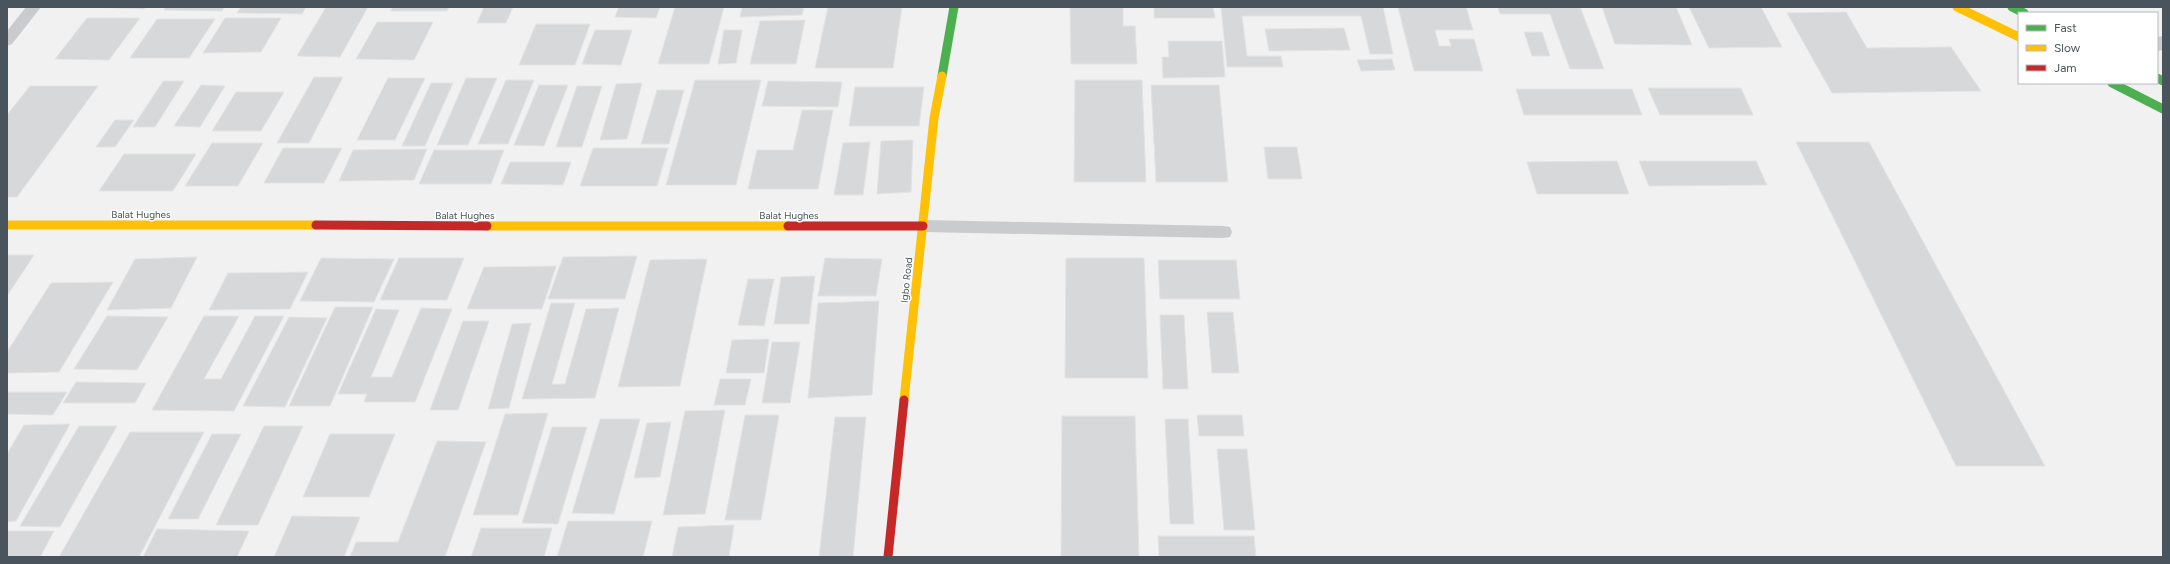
<svg xmlns="http://www.w3.org/2000/svg" width="2170" height="564" font-family="Figtree,sans-serif">
<rect width="100%" height="100%" fill="#f1f1f1"/>
<path fill="#d7d8d9" stroke="#e3e3e4" d="M87,7H146L144,9Z
M166,7H224L222,11L164,10Z
M241,7H306L302,14L237,13Z
M326,7H368L340,57L297,56Z
M393,7H449L447,11H390Z
M484,7H513L506,23H477Z
M619,7H660L656,18L615,17Z
M675,7H724L709,64H658Z
M742,7H804L802,15L740,17Z
M828,7H902L893,68H815Z
M1070,7H1123V26H1135L1137,64H1071Z
M1154,7H1213L1215,18H1154Z
M1221,7H1383L1393,54H1370L1361,16H1242L1247,56H1281L1283,67H1227Z
M1398,7H1466L1473,30H1435L1439,46H1451L1449,39H1474L1483,71H1414Z
M1498,7H1580L1604,69H1570L1550,14H1500Z
M1602,7H1676L1692,45L1615,44Z
M1689,7H1761L1782,47L1709,48Z
M1846,12L1867,48L1951,47L1981,91L1832,93L1787,13Z
M87,18H140L109,60L55,59Z
M225,18H281L261,52L203,53Z
M157,19H215L189,58H130Z
M805,20L796,64H750L760,21Z
M377,22H433L414,60L356,59Z
M536,24H590L575,65H519Z
M1344,28L1350,50L1269,51L1265,29Z
M595,30H632L621,65L582,64Z
M724,30H742L736,63L718,64Z
M1524,32H1542L1550,56H1532Z
M1168,41H1222L1225,77L1163,78L1162,57H1169Z
M1392,59L1395,70L1361,71L1357,60Z
M314,77H343L309,143H277Z
M388,78H425L395,140H357Z
M466,78H497L468,145H437Z
M506,80H534L508,144H478Z
M695,80H761L736,185H666Z
M1075,80H1142L1146,182H1074Z
M163,81H184L155,127H133Z
M768,81L842,82L838,107L762,106Z
M431,83H453L425,146H402Z
M642,83L627,139L600,140L616,84Z
M201,85L225,86L200,127L174,126Z
M539,85H568L544,146L514,145Z
M1151,85H1219L1228,182H1156Z
M30,86H98L17,197H7V115Z
M577,86H602L582,147H556Z
M855,87H924L919,126H849Z
M1648,88H1741L1753,115H1660Z
M1516,89H1632L1642,115H1524Z
M657,90H684L669,144H641Z
M236,92H284L261,131H212Z
M802,110H833L818,189H748L757,150H793Z
M115,120H134L115,147H96Z
M913,140L911,192L877,194L881,141Z
M870,142L863,195H834L843,143Z
M1796,142H1869L2045,466H1956Z
M212,143H263L238,186H185Z
M1264,147H1297L1302,179H1268Z
M283,148H342L324,183H264Z
M593,148H668L657,186H580Z
M427,149L414,180L339,181L353,150Z
M434,150H504L491,184H419Z
M124,154H196L173,191H99Z
M1617,161L1629,194H1537L1527,162Z
M1639,161H1756L1767,185L1649,186Z
M510,162H571L563,185L501,184Z
M7,255H34L7,296Z
M637,256L625,299H548L563,257Z
M197,257L171,308L107,310L135,259Z
M321,258L394,259L374,302L300,301Z
M399,258H464L447,300H380Z
M825,258L882,259L876,296H818Z
M1066,258H1144L1148,378H1065Z
M707,259L680,386L618,387L650,260Z
M1158,260H1236L1240,299H1160Z
M556,266L542,309H467L484,267Z
M308,272L290,309L209,310L228,273Z
M815,276L809,324H774L781,277Z
M748,279H774L764,326L738,325Z
M113,282L59,372L7,373V352L51,283Z
M879,301L872,395L808,398L818,303Z
M551,303H575L552,384H565L586,309L619,308L595,398L522,399Z
M335,307H373L330,406H289Z
M421,308L452,309L415,402H364L367,394H338L376,309L399,310L371,377H392Z
M1207,312H1233L1239,373H1212Z
M1160,315H1184L1188,389H1163Z
M107,316L168,317L137,370L74,369Z
M204,316H239L204,379H221L255,316H284L234,411L152,410Z
M289,317L327,318L285,407L243,406Z
M463,321H489L458,410H430Z
M531,323L509,408L488,409L512,324Z
M769,339L764,373H726L732,340Z
M772,342H800L790,403H762Z
M720,379H751L745,405H714Z
M76,382L146,383L135,403H63Z
M7,392H67L53,415L7,414Z
M725,410L705,514L663,515L685,411Z
M548,413L518,515H473L505,414Z
M745,415H779L761,520H725Z
M1197,415H1242L1244,436H1199Z
M1062,416H1135L1139,557H1061Z
M835,417H866L853,557H819Z
M600,419H640L614,514L572,513Z
M1165,419H1188L1194,524H1170Z
M671,422L660,477L634,478L647,423Z
M70,424L16,521L7,522V454L24,425Z
M79,426H117L60,527L20,526Z
M264,426H303L258,525H216Z
M552,427H587L558,524L522,523Z
M130,432H204L139,557H59Z
M212,434H241L198,519H168Z
M330,434H395L369,497H303Z
M437,441L486,442L445,557H350L356,542H398Z
M1217,449H1247L1255,530H1224Z
M292,516L360,517L344,557H274Z
M568,521H652L643,557H557Z
M734,525L729,557H672L678,527Z
M481,528H552L544,557H471Z
M157,529L249,531L237,557H143Z
M7,531H54L40,557H7Z
M1158,536H1254L1256,557H1159Z"/>
<g fill="none" stroke-linecap="round" stroke-linejoin="round">
<path fill="#c9cbcc" fill-rule="evenodd" d="M26,7H41L12,44L7,46V31Z
M923,220L1224,226L1230,227L1232,232L1230,237L1224,238L923,232L917,230L915,226L917,222Z"/>
<path fill="#c9cbcc" fill-rule="evenodd" d="M2163,36V50L2157,51V37Z"/>
<path stroke="#4caf50" stroke-width="9" d="M2012,7L2024,13
M942,76L954,7
M2157,78L2163,81
M2112,83L2163,109"/>
<path stroke="#ffc107" stroke-width="9" d="M1957,7L2019,37
M7,225H316
M487,226H788
M904,400L934,118L942,76"/>
<path stroke="#c62828" stroke-width="9" d="M316,225L487,226
M788,226H923
M888,557L904,400"/>
</g>
<g text-anchor="middle" stroke-width="3" stroke-linejoin="round" paint-order="stroke">
<g font-size="10" fill="#49545c" stroke="#fff">
<text x="141" y="218">Balat Hughes</text>
<text x="465" y="219">Balat Hughes</text>
<text x="789" y="219">Balat Hughes</text>
<text transform="translate(906 280) rotate(-84)" y="4">Igbo Road</text>
</g>
</g>
<rect width="2170" height="564" fill="none" stroke="#49545c" stroke-width="16"/>
<rect x="2018" y="12" width="140" height="72" fill="#ffffff" stroke="#b6bbbe"/>
<rect x="2026" y="25" width="20" height="6" fill="#4caf50" stroke="#b6bbbe"/>
<text x="2054" y="32" font-size="12" fill="#49545c">Fast</text>
<rect x="2026" y="45" width="20" height="6" fill="#ffc107" stroke="#b6bbbe"/>
<text x="2054" y="52" font-size="12" fill="#49545c">Slow</text>
<rect x="2026" y="65" width="20" height="6" fill="#c62828" stroke="#b6bbbe"/>
<text x="2054" y="72" font-size="12" fill="#49545c">Jam</text>
</svg>
